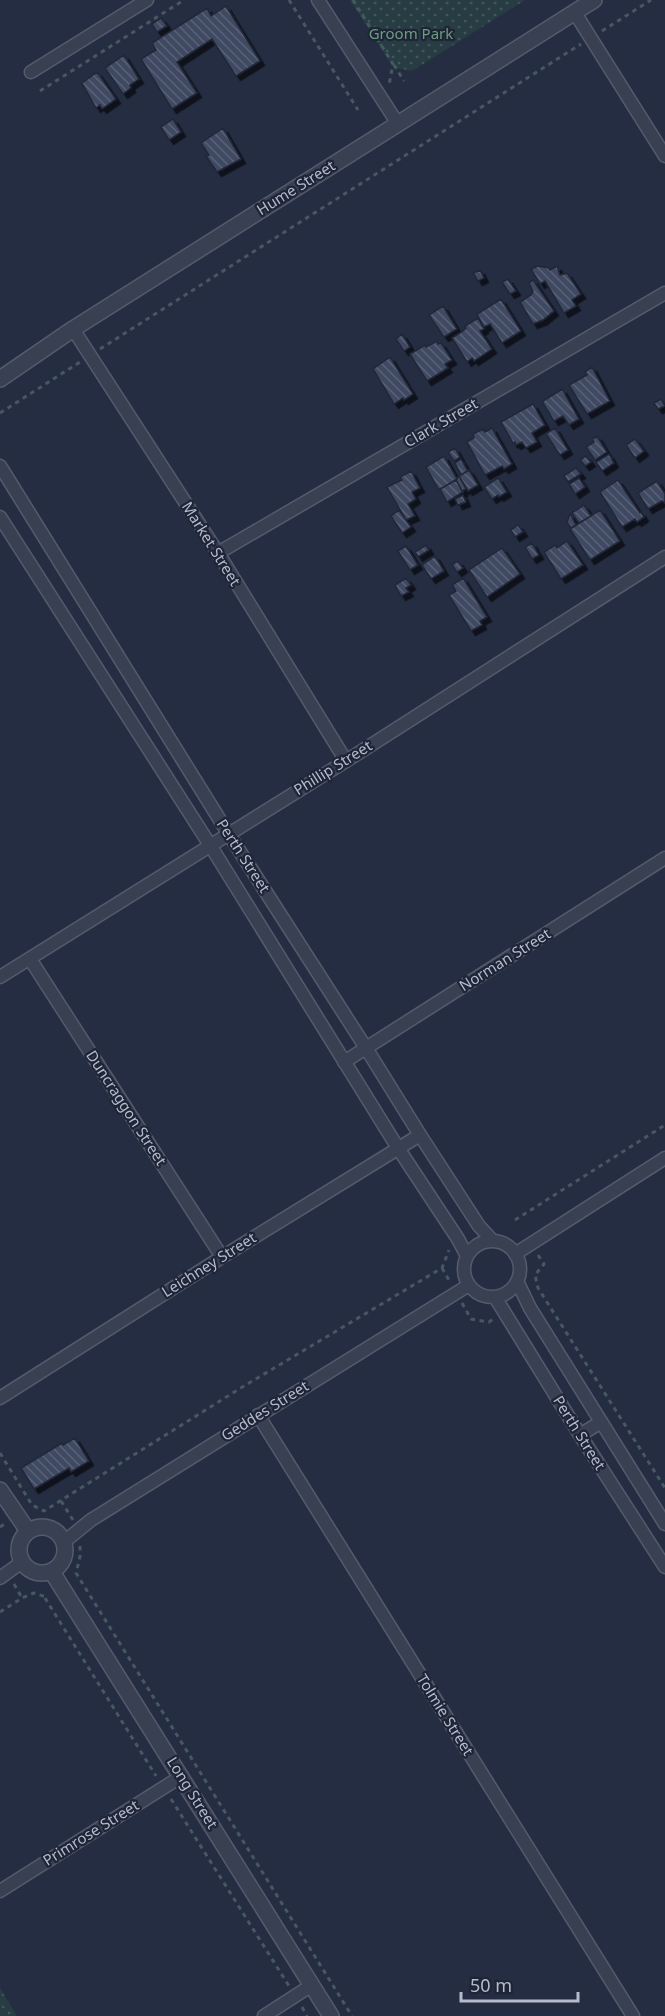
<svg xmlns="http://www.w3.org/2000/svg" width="665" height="2016" font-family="'Noto Sans',sans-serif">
<defs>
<pattern id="park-dots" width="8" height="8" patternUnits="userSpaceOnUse" patternTransform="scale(1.5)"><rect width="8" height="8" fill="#273c43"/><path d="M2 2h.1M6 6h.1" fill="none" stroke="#44565d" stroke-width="1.8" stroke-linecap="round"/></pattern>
<pattern id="building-back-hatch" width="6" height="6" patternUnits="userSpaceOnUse" patternTransform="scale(1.5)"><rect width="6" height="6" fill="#404a62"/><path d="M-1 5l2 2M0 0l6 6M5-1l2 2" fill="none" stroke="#596277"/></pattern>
<filter id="shadow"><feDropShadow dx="4.5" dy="4.5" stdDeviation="0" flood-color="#0009"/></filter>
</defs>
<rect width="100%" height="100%" fill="#252d42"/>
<path fill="url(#park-dots)" d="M350,0H525L412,71L393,67Z
M0,1988L17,2016H0Z"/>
<path fill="url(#building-back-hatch)" stroke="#202739" stroke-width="1.5" filter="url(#shadow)" d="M226,6L260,61L236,76L212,39L177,62L197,93L172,109L141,59L156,50L152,43L207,8L211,16Z
M161,18L167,26L157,32L152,24Z
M124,55L139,79L130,85L131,88L123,94L105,68Z
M97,72L116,99L102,109L100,105L96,108L82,83Z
M173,119L181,132L169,140L161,127Z
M223,128L241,159L217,172L206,156L209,155L201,143Z
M538,266L549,268L550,270L557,266L560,275L567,273L581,294L572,300L576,306L564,313L545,281L540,284L531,269Z
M480,270L484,278L478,281L473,273Z
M508,279L516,291L510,294L502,282Z
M533,280L554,311L543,320L533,324L520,302L531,295L533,291L529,283Z
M501,299L521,331L502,343L490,324L484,327L477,314Z
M443,306L457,329L444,337L429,315Z
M478,318L484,329L480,331L492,349L474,361L472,358L467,362L452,338L463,331L466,328L465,326Z
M402,334L410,347L404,351L396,339Z
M437,341L438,344L441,343L452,360L445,364L448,368L427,381L410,354L425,345L426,347Z
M390,357L413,394L404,400L403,398L394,404L373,369Z
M592,367L610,401L587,414L569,385L587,375L585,372Z
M562,389L579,419L569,425L563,416L554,421L543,403V401Z
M661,399L665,406L658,409L654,403Z
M533,404L545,425L532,433L537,442L526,448L522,442L516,445L515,442L513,443L501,422Z
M492,428L512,464L504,469L502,466L485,475L467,442L474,438L473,434L483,429L485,432Z
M555,428L568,450L560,455L546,434Z
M597,436L607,452L595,460L586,447L594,442L592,439Z
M635,439L644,451L635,458L626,445Z
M455,448L460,457L454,461L448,452Z
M609,454L614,463L602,471L596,462Z
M444,456L457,479L439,490L426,467Z
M586,456L591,462L585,466L580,460Z
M461,459L468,471L461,475L455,463Z
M576,468L581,474L568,482L564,476Z
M469,470L478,485L468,491L459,476Z
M411,471L420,488L412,492L416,499L408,504L415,516L406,520L387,487L402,480L400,477Z
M459,476L466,489L462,491L456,480Z
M498,478L507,492L499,497L498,495L492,499L484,487Z
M579,478L585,487L575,494L569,484Z
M456,480L463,492L447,502L440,489Z
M618,480L640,513L641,512L644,517L637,522L635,519L622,527L600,492Z
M657,481L665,494V503L662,501L648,509L638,493Z
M463,495L466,502L458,505L455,499Z
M584,505L591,516L579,523L572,513Z
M399,510L411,527L402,533L391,516Z
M600,510L620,541L590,560L570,529Z
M570,514L576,525L571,528L567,522Z
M518,525L523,532L515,537L511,530Z
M567,541L583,565L561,579L544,552L555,545L557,548Z
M532,543L539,555L532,559L525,547Z
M426,545L429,550L418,557L415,552Z
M406,546L418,565L410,570L398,551Z
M502,548L520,574L487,597L469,570Z
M435,556L444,571L431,579L422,565Z
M458,561L463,568L457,572L452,565Z
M406,578L411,585L406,588L409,592L401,596L395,585Z
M463,578L487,617L480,621L482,625L471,631L449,595L456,591L452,585Z
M75,1438L89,1461L71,1472L69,1468L34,1489L21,1468L62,1443L63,1445Z"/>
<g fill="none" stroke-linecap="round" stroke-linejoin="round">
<g stroke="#545b6c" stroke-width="15">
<path id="minor" d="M318,0L398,124
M575,13L665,156
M31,72L147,0
M73,329L218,553L346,761
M0,466L228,833L366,1048L420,1135L479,1226L493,1241
M0,517L210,845L398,1148L458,1239L467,1256
M218,553L665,293
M30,959L222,1257
M0,977L346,761L665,557
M344,1062L665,858
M464 1269a28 28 0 1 1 56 0a28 28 0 1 1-56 0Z
M515,1254L665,1158
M517,1281L530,1308L665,1524
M495,1297L580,1435L665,1567
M0,1398L222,1257L420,1135
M258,1415L633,2016
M580,1435L601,1422
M64,1542L91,1520L469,1285
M0,1578L22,1562
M0,1891L182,1776
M264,2016L312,1985"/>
</g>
<g stroke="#545b6c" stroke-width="18">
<path id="tertiary" d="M0,379L73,329L594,0
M0,1490L28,1531
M19 1550a23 23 0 1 1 46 0a23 23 0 1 1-46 0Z
M52,1572L331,2016"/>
</g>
<path stroke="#455960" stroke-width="3" stroke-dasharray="4.5 4.5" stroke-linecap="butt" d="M289,0L358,110
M353,0L393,64L389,85
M602,31L651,0
M394,65L404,81
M40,91L184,0
M100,349L581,44
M0,413L80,362
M515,1220L665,1125
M538,1255L544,1264L535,1275L538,1288L665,1488
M442,1268L450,1282
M462,1303L471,1319L489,1322L493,1319
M0,1453L32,1505L44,1511L244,1386L442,1268L449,1250
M61,1501L73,1520
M0,1527L6,1523
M80,1546V1557L76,1573L352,2016
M14,1584L22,1598
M45,1598L156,1776
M0,1612L22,1598L34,1593L46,1597
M171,1799L289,1986
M302,2007L307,2016"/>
<use href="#minor" stroke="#394052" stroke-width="12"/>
<use href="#tertiary" stroke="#394052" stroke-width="15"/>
</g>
<g text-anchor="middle" stroke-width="4.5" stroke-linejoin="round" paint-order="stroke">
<g font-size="15" fill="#6c9e7e" stroke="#1e2537">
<text x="411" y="39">Groom Park</text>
</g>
<g font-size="15" fill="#b6bbcc" stroke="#1e2537">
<text transform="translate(296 188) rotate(-32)" y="5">Hume Street</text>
<text transform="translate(441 423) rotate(-30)" y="5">Clark Street</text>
<text transform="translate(211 544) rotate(58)" y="5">Market Street</text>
<text transform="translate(333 768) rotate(-32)" y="5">Phillip Street</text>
<text transform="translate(243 856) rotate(57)" y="5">Perth Street</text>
<text transform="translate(505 960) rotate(-32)" y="5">Norman Street</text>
<text transform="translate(126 1108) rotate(57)" y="5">Duncraggon Street</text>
<text transform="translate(209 1265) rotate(-32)" y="5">Leichney Street</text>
<text transform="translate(265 1411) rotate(-32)" y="5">Geddes Street</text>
<text transform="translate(579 1433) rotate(58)" y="5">Perth Street</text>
<text transform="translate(445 1715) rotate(58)" y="5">Tolmie Street</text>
<text transform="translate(192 1793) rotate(58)" y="5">Long Street</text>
<text transform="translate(91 1833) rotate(-32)" y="5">Primrose Street</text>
</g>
</g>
<path d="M461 1992v9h117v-9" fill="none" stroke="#b6bbcc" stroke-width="3"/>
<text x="470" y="1992" font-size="18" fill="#b6bbcc" stroke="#1e2537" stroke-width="4.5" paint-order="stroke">50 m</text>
</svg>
